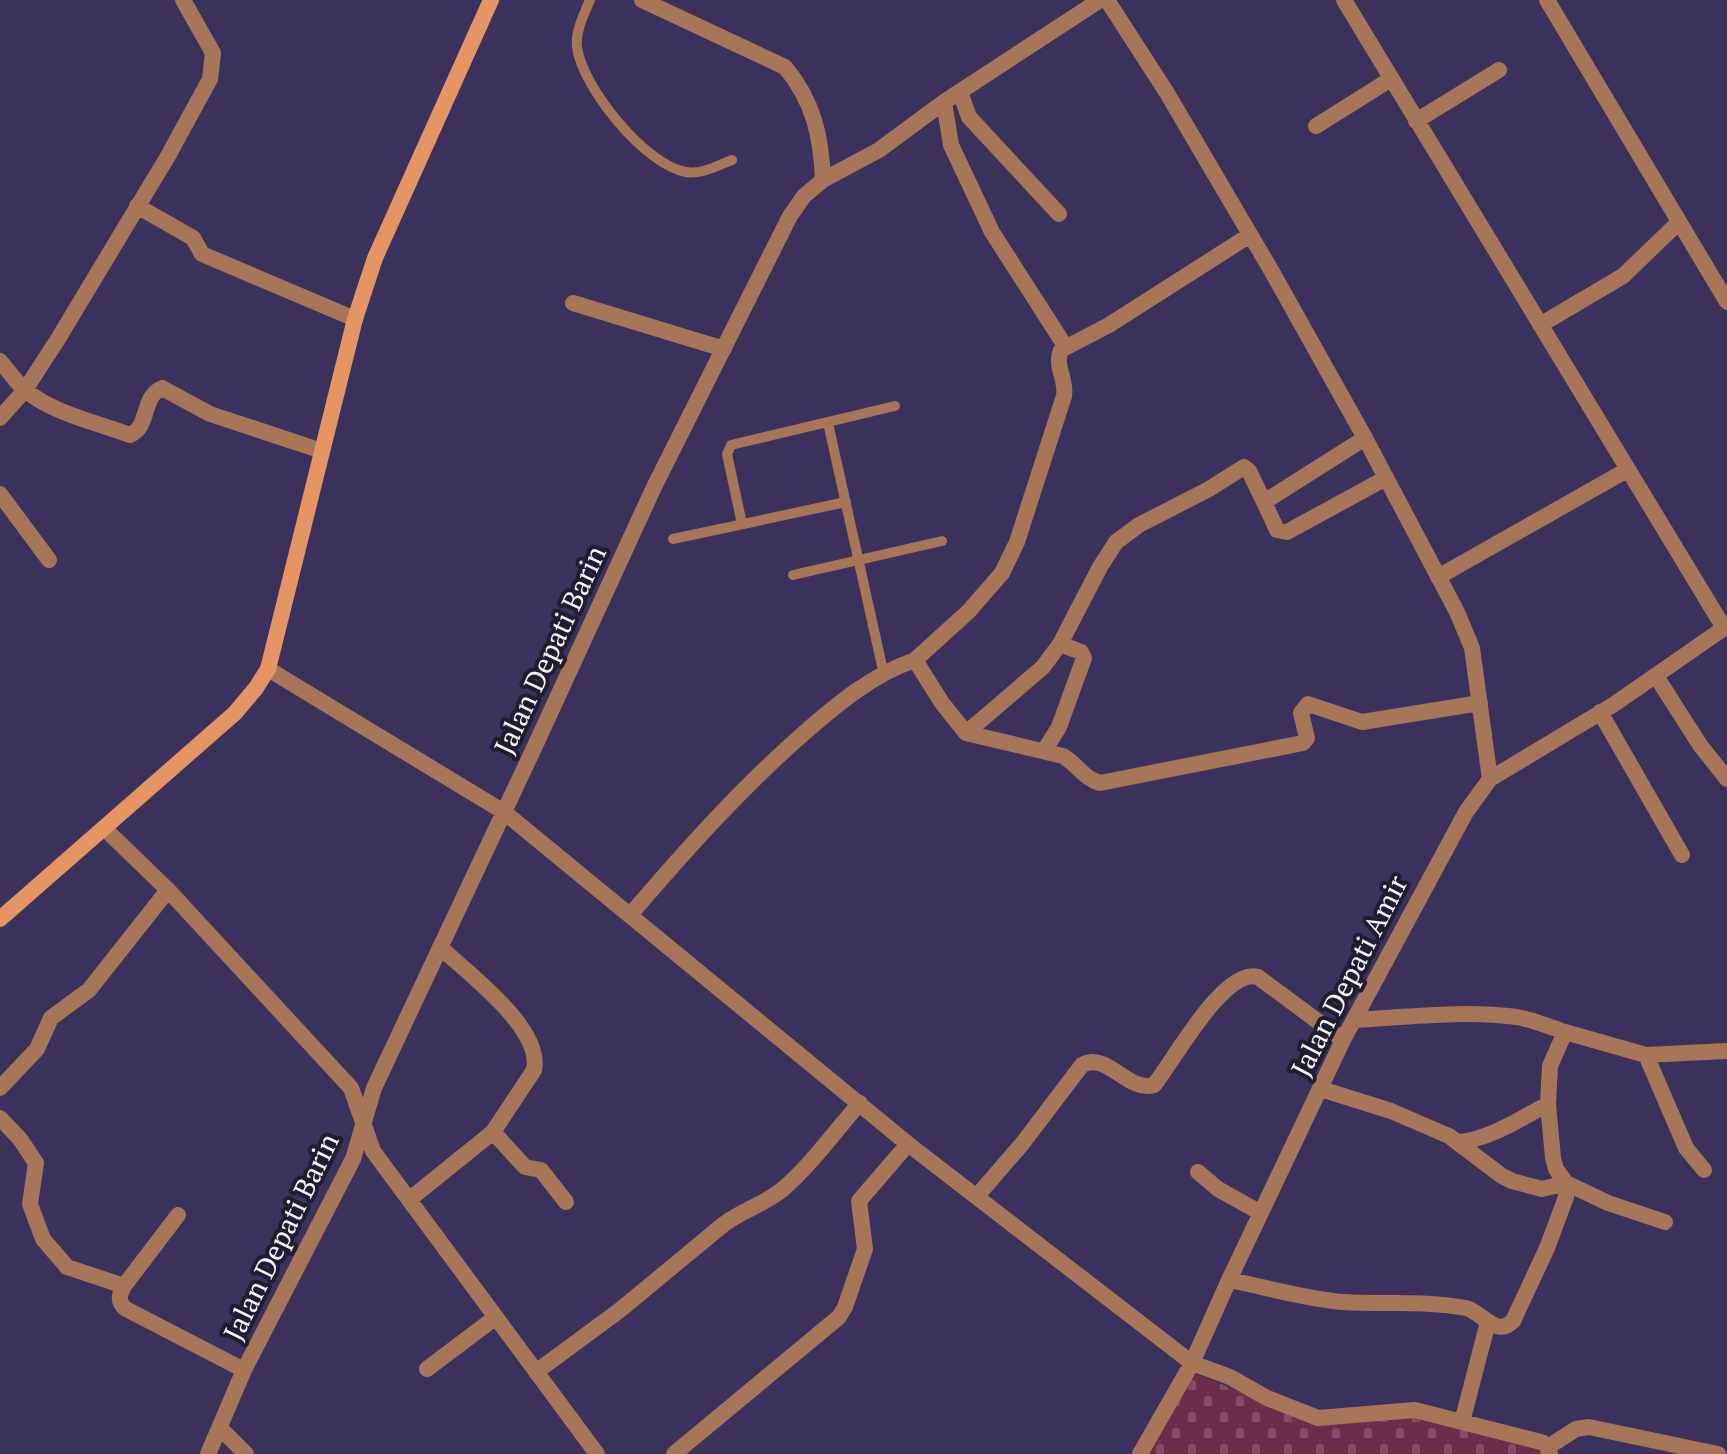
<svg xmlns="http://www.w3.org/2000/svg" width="1727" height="1454" font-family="'PT Serif',serif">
<defs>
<pattern id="cemetery-stones" width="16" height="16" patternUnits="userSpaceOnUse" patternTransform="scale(2)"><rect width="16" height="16" fill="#6c2c4c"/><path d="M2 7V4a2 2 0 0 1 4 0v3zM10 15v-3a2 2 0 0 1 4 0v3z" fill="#824b67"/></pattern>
</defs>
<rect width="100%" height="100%" fill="#3a315c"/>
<path fill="url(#cemetery-stones)" d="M1187,1370L1265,1402L1311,1416L1415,1411L1537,1442L1542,1454H1140Z"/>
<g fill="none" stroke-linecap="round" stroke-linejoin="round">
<path stroke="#a77557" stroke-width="10" d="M590,0C584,14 575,32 577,47C582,87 645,165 686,172C702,175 718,165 732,160
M828,423L884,675
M742,524L727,454L731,445L895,406
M673,539L846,502
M793,575L942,541"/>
<path stroke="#a77557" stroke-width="16" d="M642,0L785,67C814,102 821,136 823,180
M1107,0L1167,93L1271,270L1365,438L1457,612L1472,648L1490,779
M1344,0L1724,628
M1547,0L1727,302
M960,92L969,117L1059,214
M944,102L951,145L992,232L1065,346
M1416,121L1499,70
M1316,126L1391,79
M137,206L193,238L202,254L355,319
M1250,235L1109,325L1061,350C1054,367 1067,379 1064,396L1017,542L1002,573L969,611L915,660L942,703L966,733L1063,756C1077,764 1083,778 1100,783L1303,743L1307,738L1301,713L1308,704L1362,722L1480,703
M573,303L724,349
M1540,325L1623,276L1679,222
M0,361C8,370 16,382 25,390C54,414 96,422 130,435C150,427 141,397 162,388L210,414L322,451
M0,418L25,390L58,339L168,156L210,79L213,53L183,0
M0,494L49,560
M1264,502L1277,530L1287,532L1386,478
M1438,577L1627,470
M268,669L504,812L908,1144L1192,1363L1230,1377L1267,1398L1318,1418L1415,1410L1541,1442L1547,1445L1550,1454
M1656,676L1700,745L1727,779
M1600,712L1682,855
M966,733L1043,667L1060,644
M1044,751L1059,727L1084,658L1081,652L1060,644L1100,567L1116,542L1139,525L1209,489L1244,467L1249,471L1264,502L1365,438
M104,828L168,890L351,1088L373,1151L597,1454
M630,915C685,851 740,789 803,734C836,705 873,674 915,660
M1354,1020C1407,1017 1464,1010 1517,1017C1533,1020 1550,1027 1565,1032
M1646,1055L1686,1148L1704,1170
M0,1088L37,1049L51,1018L89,990L168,890
M1321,1089L1391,1111L1449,1136L1502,1176L1512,1181L1542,1189L1566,1183L1608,1203L1665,1222
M0,1118L20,1139L36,1163L30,1204L43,1239L67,1267L124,1286
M493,1132L525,1167L541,1170L566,1202
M1458,1142C1489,1140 1521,1118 1548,1104L1550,1066L1565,1032L1646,1055L1727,1051
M1198,1172L1218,1189L1261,1213
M977,1196L1022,1144L1082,1065C1107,1051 1128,1093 1154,1085C1173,1062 1224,967 1258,977L1343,1040
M410,1199L493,1132L534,1070C543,1028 468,974 440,947
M178,1215L124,1286C119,1295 117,1302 126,1309L244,1370
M1229,1280C1266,1287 1305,1299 1343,1302C1384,1305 1425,1300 1466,1308C1482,1312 1496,1338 1513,1321L1547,1248L1566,1197V1183L1556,1169L1553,1158L1548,1104
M427,1369L496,1317
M536,1372L620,1310L724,1224C743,1210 765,1204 783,1189C812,1164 835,1131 860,1103
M1462,1422L1488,1322
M220,1428L246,1454
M1548,1447L1576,1429L1589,1427L1718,1454
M208,1454L244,1370L353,1159L374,1088L535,746L654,487L790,216L804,196L823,180L879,150L944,102L1100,0
M674,1454L839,1317L845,1307L865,1249L859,1201L908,1144
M1140,1454L1192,1363L1229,1280L1343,1040L1466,812L1490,779L1613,705L1727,626"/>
<path stroke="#e59564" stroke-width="16" d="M0,919L235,713L256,688L268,669L355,319L375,258L491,0"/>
</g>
<g text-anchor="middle" stroke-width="8" stroke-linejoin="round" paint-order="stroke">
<g font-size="28" fill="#f4f3fe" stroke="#201d31">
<text transform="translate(550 650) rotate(-65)" y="10">Jalan Depati Barin</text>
<text transform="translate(1349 976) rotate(-63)" y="10">Jalan Depati Amir</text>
<text transform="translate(281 1237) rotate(-64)" y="10">Jalan Depati Barin</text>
</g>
</g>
</svg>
